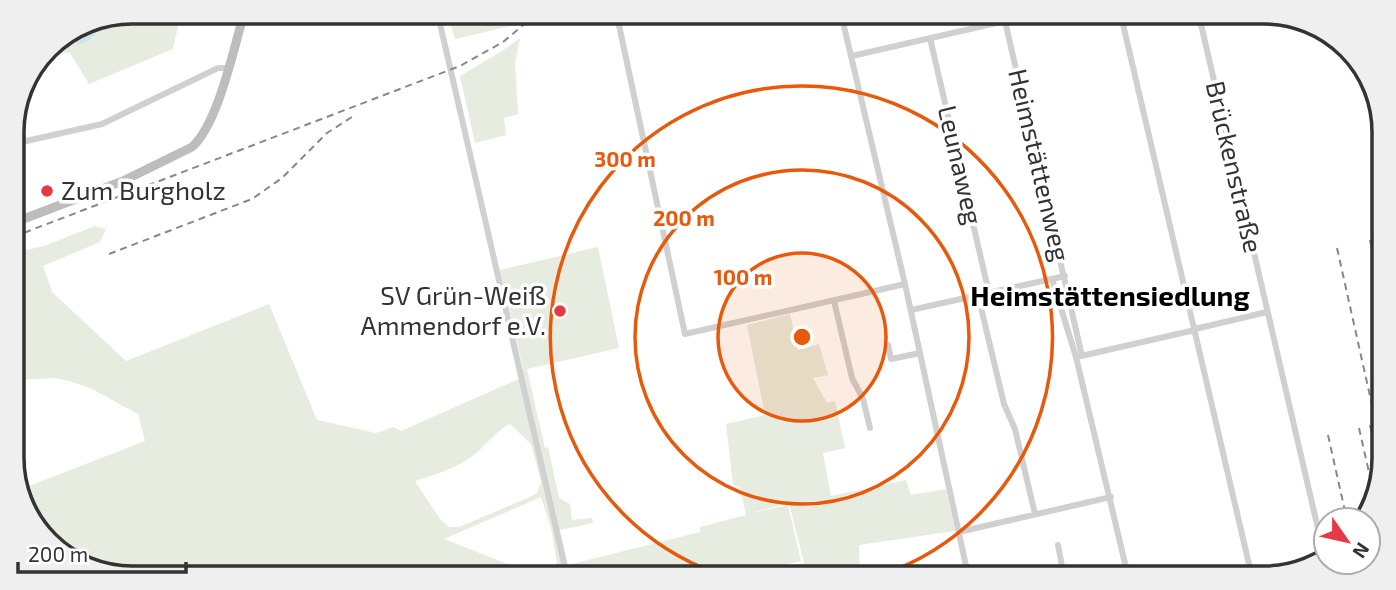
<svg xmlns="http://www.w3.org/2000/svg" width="1396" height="590" font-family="'Exo 2',sans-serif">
<rect width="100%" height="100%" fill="#fff"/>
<path fill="#e6ecdf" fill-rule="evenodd" d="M133,12L181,13L173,49L89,84L70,53L46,52L53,42Z
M448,15H528L519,24L455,39Z
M520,38L515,64L518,114L504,118L506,135L475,143L460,76L502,51Z
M95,226L106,229L100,242L43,266L52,292L126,361L269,304L317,420L376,433L393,427L401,431L521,378L520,370L523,369L500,270L598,247L619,348L527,369L545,448L548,447L559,498L570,504L572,520L592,518L593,523L560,530L568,565L700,532V527L746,515L740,487L733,485L726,424L765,415L747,325L790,314L798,350L819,344L828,375L813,378L827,403L835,401L845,448L823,453L831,496L906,480L911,495L946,489L955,531L859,545L860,574H761L804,563L789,503L748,514L788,505L801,561L749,574L548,572L557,562L551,528L541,497L444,539L528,572L87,569L37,531L19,490L145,441L138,414L90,388L73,382L55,378L14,380L13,253L44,246ZM510,424L531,444L541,482L537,493L532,496L459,527H449L440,519L415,481C436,474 459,468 476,453C488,443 496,431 510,424Z"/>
<path fill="#cfe2ee" d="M103,23C95,34 88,48 72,42L69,49L57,44L51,45Z"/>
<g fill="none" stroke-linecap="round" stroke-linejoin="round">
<path stroke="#d0d0d0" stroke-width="6" d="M438,15L566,572
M617,16L685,334L905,284
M842,18L905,284L968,575
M1010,19L1005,21L1082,356
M1122,20L1252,577
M1200,20L1325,559
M930,38L989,293
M852,56L1005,21
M13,144L102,124L218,68H228
M1052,279L1076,357L1128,576
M978,295L1004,404L1015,429L1035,514
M834,301L852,378L863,399L870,428
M911,310L1065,276
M1195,329L1267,312
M888,345L891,359L920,353
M1081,356L1195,330
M959,532L1111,497
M1058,545L1064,576
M1024,576L1062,567"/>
<path stroke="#bdbdbd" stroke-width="9" d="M13,223L123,181L192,147C218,124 234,48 244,13"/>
<path stroke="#888" stroke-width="2" stroke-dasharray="7 5" stroke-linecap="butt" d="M1373,94L1382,148
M13,237L460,66L503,42L535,15
M1370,240L1379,280
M1337,248L1372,405
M109,254L252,199L282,178L327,133L355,115
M1370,425L1376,449
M1359,428L1375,499
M1328,435L1347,520"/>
</g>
<circle cx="802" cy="337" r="84" fill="#e8590c" fill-opacity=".12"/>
<g fill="none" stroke="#e8590c" stroke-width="3.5">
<circle cx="802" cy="337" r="84"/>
<circle cx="802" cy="337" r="167"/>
<path d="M716 573A251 251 0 1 1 884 574"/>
</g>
<g fill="#e63946" stroke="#fff" stroke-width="2.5">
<circle cx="47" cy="191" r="7"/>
<circle cx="560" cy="311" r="7"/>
</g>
<g text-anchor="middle" stroke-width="7" stroke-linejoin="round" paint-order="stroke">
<g font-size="26" fill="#333" stroke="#fff">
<text transform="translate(960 165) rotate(77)" y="9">Leunaweg</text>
<text transform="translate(1039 165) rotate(77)" y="9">Heimstättenweg</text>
<text transform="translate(1234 167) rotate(77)" y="9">Brückenstraße</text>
</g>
<g font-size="26" fill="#333" stroke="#fff" text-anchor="start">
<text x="61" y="200">Zum Burgholz</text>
<text x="546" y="305" text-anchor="end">SV Grün-Weiß<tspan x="546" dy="30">Ammendorf e.V.</tspan></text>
</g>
<g font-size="28" font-weight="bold" fill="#000" stroke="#fff">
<text x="1110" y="306">Heimstättensiedlung</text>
</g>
</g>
<path d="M0 0H1396V590H0ZM132 24H1264A108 108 0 0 1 1372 132V458A108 108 0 0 1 1264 566H132A108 108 0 0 1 24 458V132A108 108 0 0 1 132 24Z" fill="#efefef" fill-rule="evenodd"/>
<path fill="none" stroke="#333" stroke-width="3.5" d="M132 24H1264A108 108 0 0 1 1372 132V458A108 108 0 0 1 1264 566H132A108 108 0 0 1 24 458V132A108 108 0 0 1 132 24Z"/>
<circle cx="802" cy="337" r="10" fill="#e8590c" stroke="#fff" stroke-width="3.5"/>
<g font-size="21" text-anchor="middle" font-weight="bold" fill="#e8590c" stroke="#fff" stroke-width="7" stroke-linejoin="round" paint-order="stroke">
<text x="625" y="167">300 m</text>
<text x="684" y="226">200 m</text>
<text x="743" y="285">100 m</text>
</g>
<g transform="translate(1347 541) rotate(124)"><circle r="33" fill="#ffffff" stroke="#adadad" stroke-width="2"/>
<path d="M0-5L12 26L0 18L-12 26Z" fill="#e63946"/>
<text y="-10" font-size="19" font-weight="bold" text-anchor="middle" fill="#333333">N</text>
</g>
<path d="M18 562v10h168v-10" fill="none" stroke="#333333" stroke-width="3.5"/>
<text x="28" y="562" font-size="21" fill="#333333" stroke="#ffffff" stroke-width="5" paint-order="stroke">200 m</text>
</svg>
